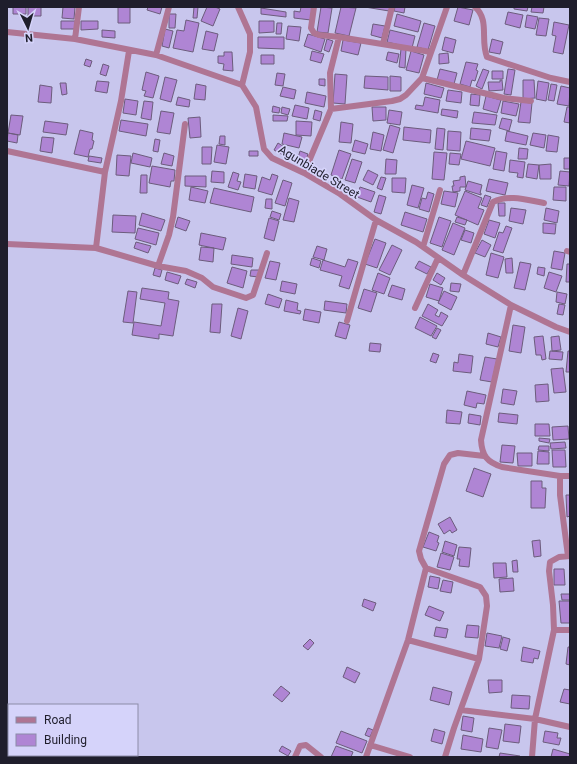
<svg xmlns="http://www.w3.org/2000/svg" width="577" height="764" font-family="Roboto,sans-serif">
<rect width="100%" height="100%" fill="#c8c6ed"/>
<path fill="#af85d4" stroke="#6c5c7c" d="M13,7H26V14H13Z
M28,7H41V16H28Z
M63,7H75L74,19L62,18Z
M118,7H130V23H118Z
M148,7H162L160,14L147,10Z
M194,7H198L197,18H193Z
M207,7H215L220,9L213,26L201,21Z
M301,7H313L311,20L294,18V11L300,12Z
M321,7L332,8L328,33L317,32Z
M341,7L356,8L349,36L335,33Z
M365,7H390L389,11Z
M395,7H405L404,13L394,11Z
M458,7L473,10L469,25L454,21Z
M514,7H528L527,11L514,9Z
M532,7H544L543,13L531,12Z
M261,8L286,12V17L261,14Z
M508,12L523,15L520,28L505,24Z
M169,14H176L175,28H169Z
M397,14L421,21L418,32L394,26Z
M527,15L538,17L535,29L525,27Z
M539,18L549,19L546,36L536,35Z
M186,20L199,23L193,52L173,48L177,30L184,31Z
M61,21H76V29H61Z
M81,21H98V29L81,30Z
M259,21H274V32L259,33Z
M554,22L569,25L563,54L553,52L556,36L552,35Z
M277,23H282L281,34H276Z
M424,23L435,26L428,50L417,47Z
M373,24L385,26L382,38L371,35Z
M288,26L301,27L299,41L286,39Z
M165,29L173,31L169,48L162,46Z
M102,30L115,31V38L102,37Z
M390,30L415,36L412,48L387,42Z
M206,31L218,34L214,51L202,49Z
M308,34L325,39L321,52L304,46Z
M258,37H284V49L258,48Z
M445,37L456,40L453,53L442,50Z
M327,39L333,41L329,52L324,50Z
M492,39L503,42L500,54L489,52Z
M343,40L361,43L358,55L341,51Z
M401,49H406L405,68L399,67Z
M312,51L324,54L321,63L310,60Z
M411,51L424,55L419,73L406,70Z
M224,52H232L233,71L223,70L224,64L218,63V56H224Z
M388,52L399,54L397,63L386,60Z
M448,53L449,63L439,64V54Z
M261,55H274V64H261Z
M86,59L92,61L90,67L84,65Z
M466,62L478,64L476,70L478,71L475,81L472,80L470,87L460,84Z
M103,64L109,66L106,76L100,74Z
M440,69L457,73L454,84L437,80Z
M483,69L489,71L482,89L476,86Z
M508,69L515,70L511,95L504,94Z
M492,71H503V79H492Z
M146,72L159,76L153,98L144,96L146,91L142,90Z
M277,73L285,74L283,86L275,85Z
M335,74L347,75L345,104L333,103Z
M365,76L388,77V90L364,88Z
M390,76L401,77V91H390Z
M165,77L177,80L171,102L160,99Z
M319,79H325V86L319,85Z
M500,80H502L503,90L489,91L488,82H500Z
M523,80H534L535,98L523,99Z
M97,81L109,82L107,93L95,91Z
M538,81L549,83L546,101L536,99Z
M60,83H66L67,94L62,95Z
M426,83L444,88L441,98L424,94Z
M196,84L206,86L205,100L194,99Z
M551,84L557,85L554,101L548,100Z
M40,85L52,87L51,103L38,102Z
M561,86L570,88L569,106L557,104Z
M283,87L296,90L294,99L280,96Z
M448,90L462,92L461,103L446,101Z
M307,92L326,96L324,107L305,103Z
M471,94L480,95L479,106L470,105Z
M486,96L501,100L497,113L483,109Z
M178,97L190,100L189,107L176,105Z
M425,97L440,100L438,113L415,109L416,105L423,106Z
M125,99L138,101L136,115L123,113Z
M144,101L153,102L151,120L141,118Z
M503,101L519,104L516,116L501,113Z
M521,102L532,103L530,123L518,122Z
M295,105L309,108L307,119L292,116Z
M273,106L280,108L279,113L272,112Z
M282,107L290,109L288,115L281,113Z
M372,107H386V120L373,121Z
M567,107H570V123L564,122Z
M442,109L458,111L457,118L441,115Z
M315,110L322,112L320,121L313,119Z
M389,110L402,112L400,125L387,123Z
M161,111L174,113L170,134L157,132Z
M474,112L497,115L495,125L472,123Z
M11,115L23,116L20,135L8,133Z
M273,115L288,116L287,121H273Z
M200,117L201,137L190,138L188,118Z
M502,118L512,120L509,131L499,128Z
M121,120L148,124L146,136L119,131Z
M45,121L68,124L66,135L43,132Z
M296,121L312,122L311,136L296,135Z
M341,122L353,124L351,143L339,142Z
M390,125L400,128L393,153L383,150Z
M404,127L431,130L430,143L403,140Z
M437,128L445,129L443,150L435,149Z
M471,128L491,130L489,141L470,139Z
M80,130L93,133L92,140L94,141L92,149H90L88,157L74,154Z
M448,131L461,132L460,151L447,150Z
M507,131L528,136L526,145L505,141Z
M373,132L384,135L381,151L370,149Z
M8,133L18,135L17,143L7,141Z
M284,133L302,137L299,148L282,144Z
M533,133L546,135L544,148L530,145Z
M548,135L559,137L557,152L546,151Z
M220,136H225V145L219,144Z
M42,137L54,138L52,153L40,151Z
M155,139L160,140L158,152L153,151Z
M355,140L368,144L365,154L352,151Z
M466,141L495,148L490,166L461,159Z
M278,143L286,148L283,155L274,150Z
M217,145L229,147L226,164L214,162Z
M202,147H212L211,164H202Z
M519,148L528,149L527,159H518Z
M339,150L351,154L342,179L331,175Z
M249,151H258V156H249Z
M300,151L308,154L305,163L297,161Z
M496,151L507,153L504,171L493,169Z
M434,152L447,153L444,180L432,179Z
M133,153L152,158L150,167L131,163Z
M164,153L174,156L172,166L161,164Z
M450,153L461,154L459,165L449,164Z
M117,155L131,156L129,176L116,175Z
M89,156L102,158L101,163L88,161Z
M564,158H570V169H564Z
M352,159L362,162L355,183L345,180Z
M386,159L397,160L396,174H385Z
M510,160L525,162L523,178L517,177L518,173L509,172Z
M528,164L539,165L537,179L526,177Z
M551,164V179H540L539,165Z
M152,166L175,170L174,181H171L170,187L149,183Z
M368,170L378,175L373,185L363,180Z
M212,171L224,172V183L211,182Z
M560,171L570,172L569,186L558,185Z
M233,172L239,174L237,181L241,182L238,190L228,187Z
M245,174L257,176L255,189L243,187Z
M272,174L278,176L272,195L258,191L262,177L270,180Z
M141,175H147V193H140Z
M185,176H206V187L185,186Z
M465,176L466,187H460V191L453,192L452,186H454L453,181L460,180V177Z
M381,177L386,178L382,190L377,188Z
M392,178H406L405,193L392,192Z
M489,179L508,183L505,195L486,191Z
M283,180L292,183L285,206L275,203Z
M468,181L482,185L480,193H481V195L465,190Z
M412,185L424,188L418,208L407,205Z
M191,187L208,191L205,203L189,200Z
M360,187L375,192L371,202L357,197Z
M554,187H566V201L553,200Z
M214,188L254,197L251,212L210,203Z
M444,191L458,193L455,207L441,204Z
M465,191L482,198L478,208L484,210L478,225L455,215Z
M428,192L434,194L429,212L419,209L422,198L426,199Z
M379,195L386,197L381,214L374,212Z
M485,195L491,197L487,207L481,205Z
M289,198L299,201L294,222L283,220Z
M266,199H272V209L265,208Z
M498,203H505V216H499Z
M511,208L526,210L523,224L509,221Z
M546,208L559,211L557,223L544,220Z
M272,211L281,214L279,220L270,217Z
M405,212L427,219L423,232L401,225Z
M142,213L165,220L161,231L139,225Z
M113,215L136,216L135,233L112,232Z
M178,217L190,221L186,231L175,227Z
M439,217L451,221L442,247L430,243Z
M457,217L467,220L465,225L455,222Z
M269,218L279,221L274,241L264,238Z
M489,220L500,223L495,238L484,234Z
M453,223L465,228L454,255L442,250Z
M543,223L556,224L555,234L543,233Z
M506,226L512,228L503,253L493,250L499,232L503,233Z
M138,228L159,233L156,245L135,239Z
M465,230L474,233L471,243L461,240Z
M201,233L226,238L223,250L199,245Z
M375,239L386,243L377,268L365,264Z
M482,240L491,245L485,257L475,253Z
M136,242L151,246L148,253L134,248Z
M392,245L402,250L390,275L379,270Z
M317,246L327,249L324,260L313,257Z
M201,247L214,248L213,262L199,260Z
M554,251L565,253L562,270L551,268Z
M491,253L504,257L498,278L486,275Z
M232,255L253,258L252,267L231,264Z
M312,258L321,261L319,268L310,265Z
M512,258L513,273H506L505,259Z
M348,259L358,262L349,289L339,286L342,276L320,270L323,260L345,267Z
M270,261L280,263L276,280L265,278Z
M419,261L431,267L427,274L415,268Z
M520,262L531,264L525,290L514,288Z
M567,264H570V282H566Z
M232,267L247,271L243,288L227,283Z
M538,267L545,268L544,276L537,274Z
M155,268L162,270L160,277L153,275Z
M251,270H259L258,277L250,276Z
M167,272L181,276L178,284L165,280Z
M549,272L562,276L556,292L544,288Z
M378,273L390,278L384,294L372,290Z
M437,273L445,278L441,285L433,280Z
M187,279L197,282L195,288L185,284Z
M282,281L297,284L295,294L280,291Z
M451,283L461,284L459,292L450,291Z
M430,284L443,288L439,301L426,297Z
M392,285L405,289L402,300L388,296Z
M142,288L169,292L168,299L179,301L173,336L159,334V339L132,335L134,322L161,326L165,303L140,299Z
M364,289L377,293L371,312L358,308Z
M128,291L137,292L133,323L123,322Z
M444,291L457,297L451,310L438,303Z
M557,292L567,294L565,304L556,302Z
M268,294L282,299L279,308L265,304Z
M286,300L298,303L297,310L301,311L300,314L284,311Z
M325,301L347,304L346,313L324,310Z
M212,304H222L220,333L210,332Z
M428,304L438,310L435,315L439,317L441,312L448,316L442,326L422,316Z
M559,304L565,305L563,315L557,314Z
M238,308L248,311L241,339L231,336Z
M305,309L321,312L319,323L303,320Z
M420,317L437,326L431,336L415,328Z
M339,322L350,325L346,339L335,336Z
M513,325L525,327L521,353L509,351Z
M437,328L441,330L436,339L432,337Z
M488,333L501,337L498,347L486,344Z
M543,336L546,359L542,360L541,355H536L534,337Z
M559,336L561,350L552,351L551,337Z
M370,343L381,344L380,352L369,351Z
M550,351L563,352L562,360L549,359Z
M568,351H570V372H566Z
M433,353L439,355L436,363L430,361Z
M459,354L473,356L471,373L453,371L454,362L458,363Z
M485,357L497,359L492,382L480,380Z
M563,368L566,392L554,393L551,369Z
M548,384L549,401L536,402L535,385Z
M503,389L517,391L514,405L501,403Z
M467,391L486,395L484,404L477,403L476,408L464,405Z
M447,410L462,412L460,424L446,423Z
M499,413L518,415L517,424L498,422Z
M469,414L481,416L480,425L468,423Z
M535,424H549L550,436H535Z
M568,426L569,439L553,440L552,427Z
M539,438L550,439L549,443L539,441Z
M565,442L566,448L551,449L550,443Z
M502,445L515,446L513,463L500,462Z
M539,446H549V451L538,450Z
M552,450H565L566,467H553Z
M538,451L549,452V464H537Z
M517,453H532V466H518Z
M474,468L491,474L483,497L466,491Z
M531,481H542V488H546L545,508H531Z
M566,495H570V516L567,517Z
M450,517L457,530L452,533L450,530L444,534L438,524Z
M429,532L439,536L437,542L439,543L436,551L423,547Z
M540,540L541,556L534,557L532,541Z
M445,541L457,545L454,556L442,552Z
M459,547L471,548L469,567L459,566L460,559H457Z
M441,553L454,557L450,570L437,567Z
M517,560L518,572H513L512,561Z
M493,563H506L507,577L494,578Z
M554,569H564L565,585H554Z
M430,576L440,578L438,589L428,587Z
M513,578L514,591L500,592L499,579Z
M443,580L453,582L451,593L440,591Z
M561,594H570V600H562Z
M364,599L376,603L373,611L362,606Z
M559,601H570V623H561Z
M429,606L444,612L440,621L425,615Z
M467,625L479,626L478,638L465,637Z
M436,627L448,629L446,638L434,636Z
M487,633L502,636L499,648L485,646Z
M503,637L510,639L507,651L500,649Z
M310,639L314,643L308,650L303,646Z
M523,647L540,651L538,659L534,658L533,663L521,661Z
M568,647H570V665L566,664Z
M347,667L360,673L355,683L343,677Z
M488,680H502V692L489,693Z
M281,686L290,693L282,702L273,695Z
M433,687L452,692L449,705L430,700Z
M564,689L570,690V704L560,702Z
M512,695L530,696L529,709L511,708Z
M463,716L474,718L472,732L461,730Z
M505,724L521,726L519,743L503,741Z
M368,728L373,730L370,737L365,735Z
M489,728L502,730L498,749L486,747Z
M434,729L445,732L442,744L431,741Z
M341,731L367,741L362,753L336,743Z
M545,731L558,733L557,738H561L559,745L543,742Z
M463,735L483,739L481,752L461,749Z
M282,746L291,751L288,756L279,751Z
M336,746L353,752L351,757H331Z
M553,749L570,754V757H551Z
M500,753L520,756V757H499Z"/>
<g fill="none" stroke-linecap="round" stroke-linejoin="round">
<path stroke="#af7593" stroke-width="6" d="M238,7L250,34V52L242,85
M314,7L311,28L314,33L319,35L339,37L431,52
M475,7C490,20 480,40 487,57L551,78L570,82
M7,32L75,39L156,55L242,85L256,107L264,149L272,158L304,173L340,194L376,220L416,242L463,275L511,305L556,327L570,332
M75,39L79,7
M383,44L392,7
M129,51L121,101L105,172L96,248L158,266L186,271L202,278L213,287L246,298L253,295L267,253
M156,55L169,7
M422,78L504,98L531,101
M331,109L392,101L400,99L406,95L422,78L447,7
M7,151L105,172
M304,173L331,109L330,73L339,37
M7,244L96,248
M423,247L440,190
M567,251L570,252
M158,266L169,235L173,217L185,124
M463,275L493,202C509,194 527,200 544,203
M511,305L481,440C482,456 487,462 502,467L560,476V495L568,556
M415,308L438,258
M347,321L376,220
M560,476H570
M426,568L480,587L486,596L487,606L479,659L454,728L445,757
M554,630H570
M408,640L479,659
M461,710L535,719L570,727
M370,745L410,757
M295,757L300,746L306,745L321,757
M366,757L408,640L426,568L421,559L419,551L444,464L450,455L458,453L484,456
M532,757L535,719L554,630L553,605L549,571L550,562L559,557L570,556"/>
</g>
<g text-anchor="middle" stroke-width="3.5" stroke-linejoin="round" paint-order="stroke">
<g font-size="12" fill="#1f1e2c" stroke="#d5d3fa">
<text transform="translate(319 172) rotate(31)" y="4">Agunbiade Street</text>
</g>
</g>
<rect width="577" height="764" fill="none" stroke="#1f1e2c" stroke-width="16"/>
<rect x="8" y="704" width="130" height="52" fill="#d5d3fa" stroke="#8c8ba8"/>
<rect x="16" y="717" width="20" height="6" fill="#af7593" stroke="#8c8ba8"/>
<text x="44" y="724" font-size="12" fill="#1f1e2c">Road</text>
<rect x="16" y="734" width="20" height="12" fill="#af85d4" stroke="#8c8ba8"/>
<text x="44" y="744" font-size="12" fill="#1f1e2c">Building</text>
<g transform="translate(28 28) rotate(175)" stroke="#d5d3fa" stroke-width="3" paint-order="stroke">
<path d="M0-3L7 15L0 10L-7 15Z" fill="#1f1e2c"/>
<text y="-6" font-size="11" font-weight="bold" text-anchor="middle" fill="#1f1e2c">N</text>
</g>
</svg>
